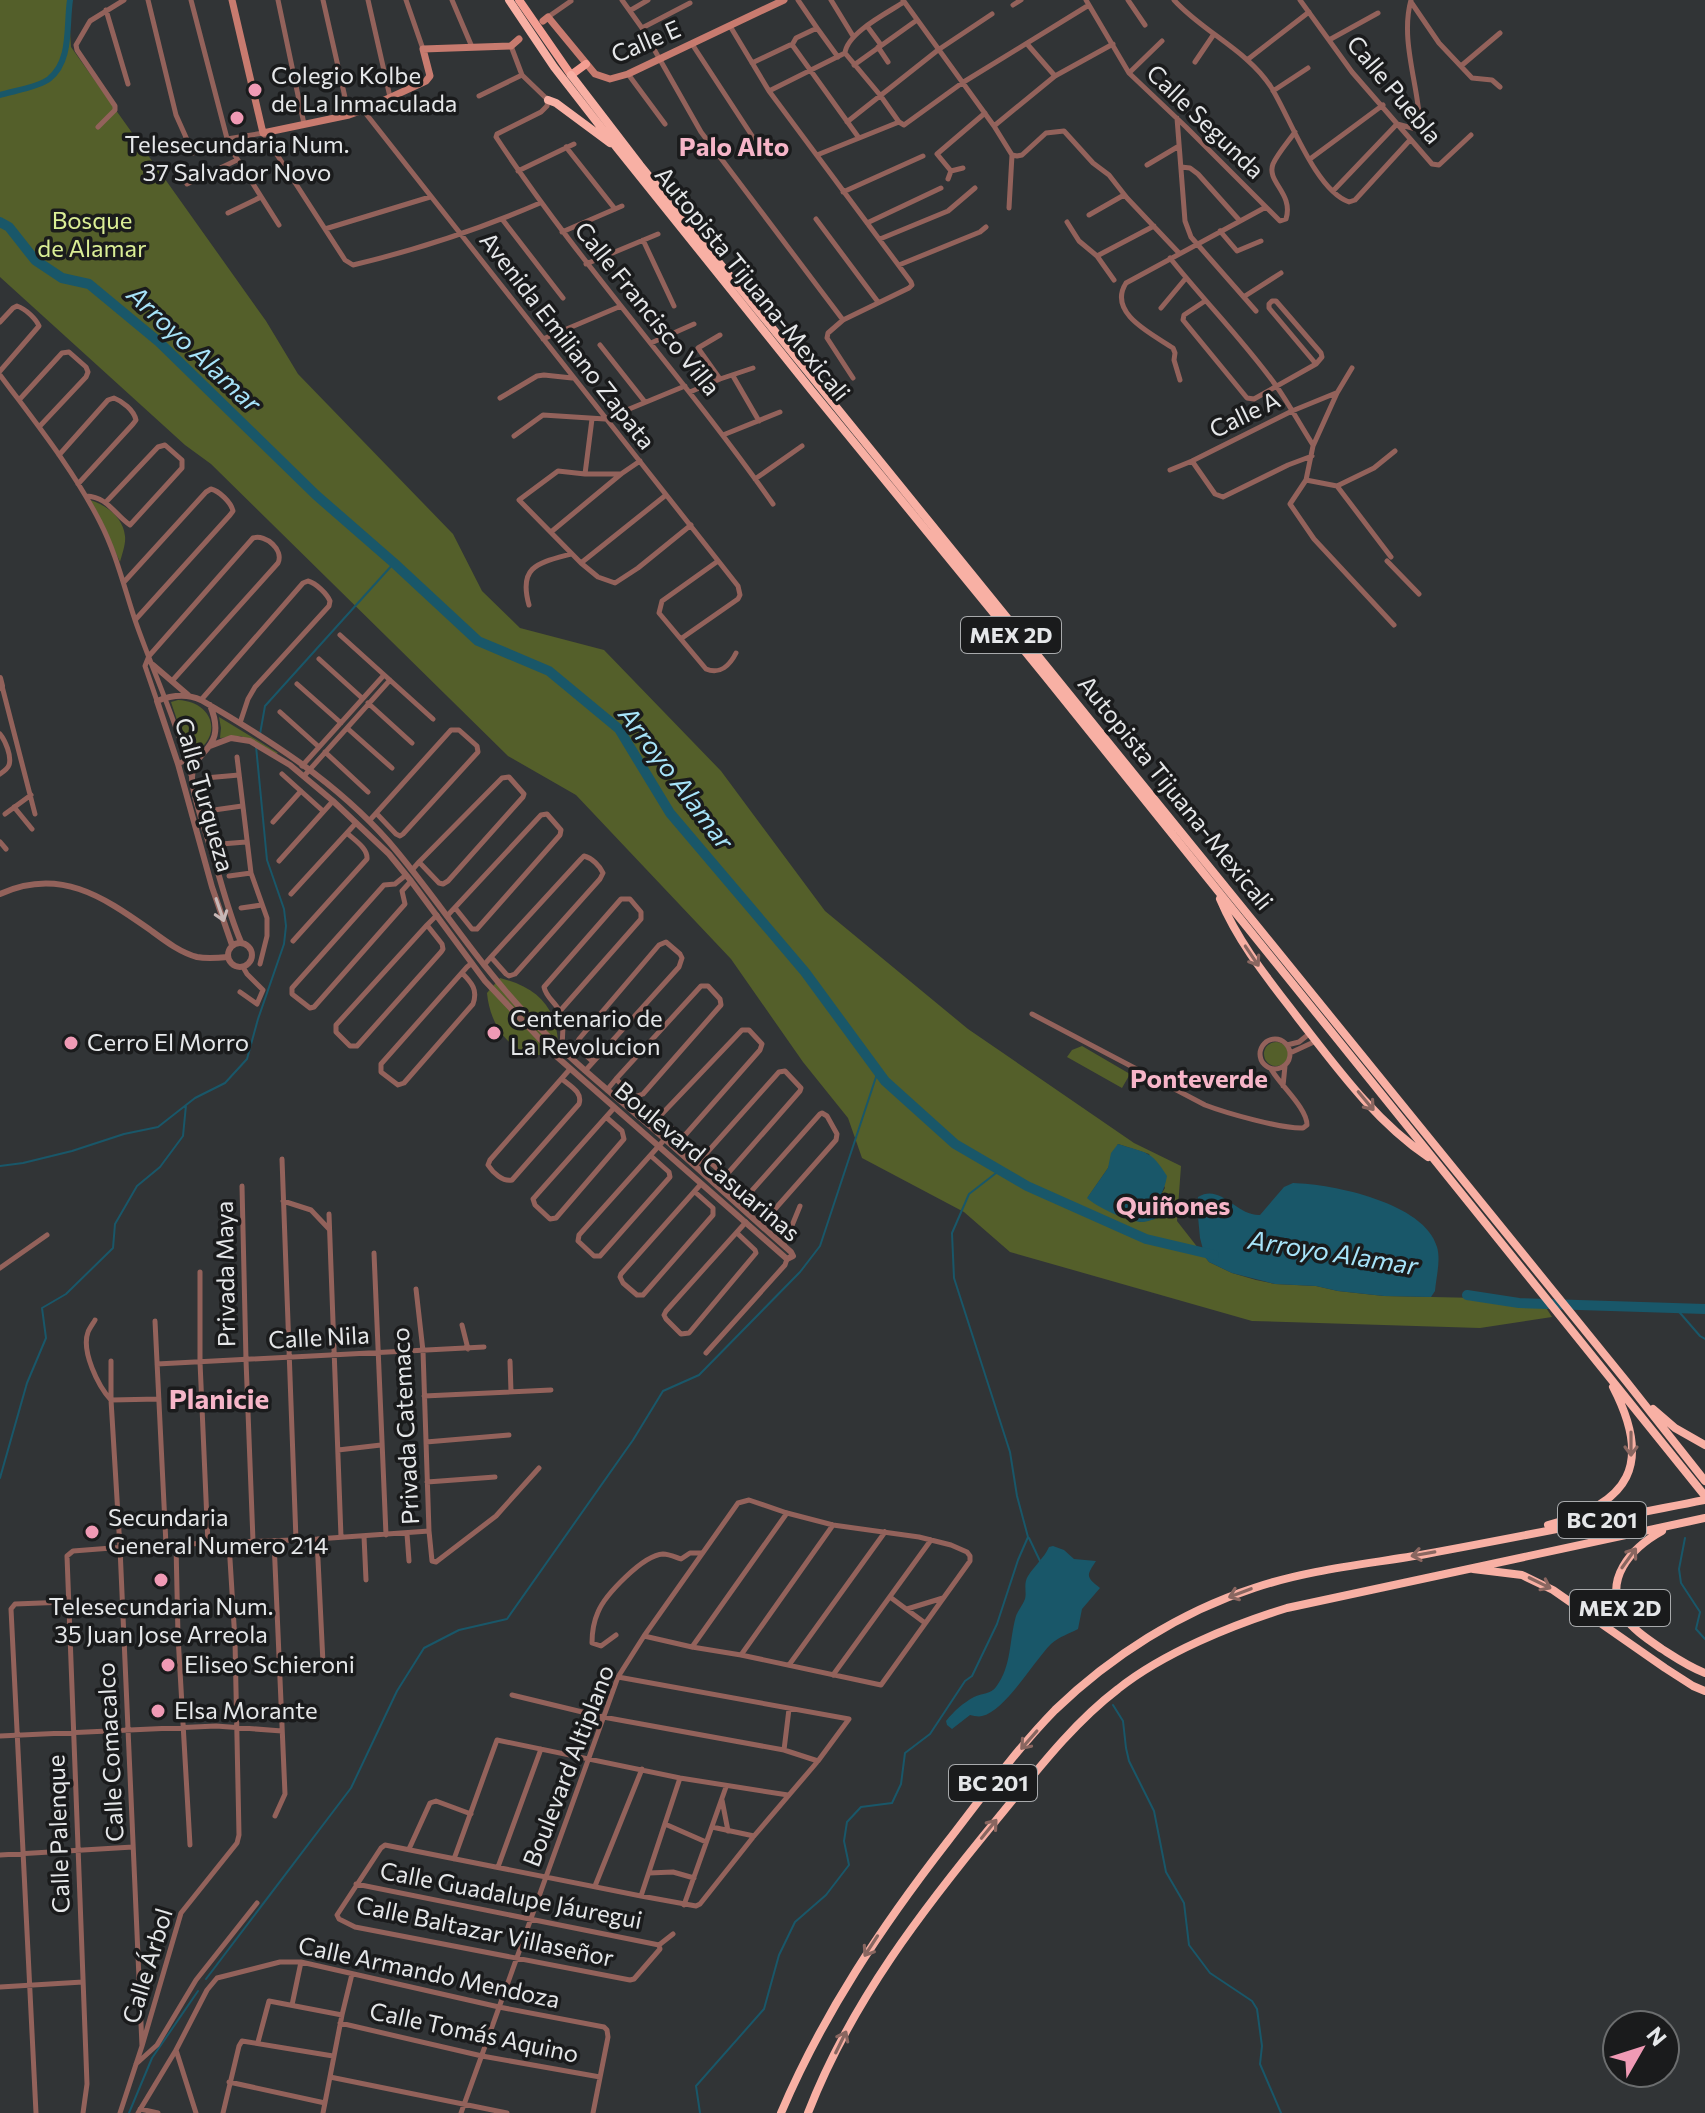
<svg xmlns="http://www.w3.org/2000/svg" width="1705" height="2113" font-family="Commissioner,sans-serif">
<rect width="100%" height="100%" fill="#313436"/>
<path fill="#545f2a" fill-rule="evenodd" d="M0,0H68L71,47L266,321L298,374L453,534L482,591L520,628L604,650L721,771L825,911L968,1029L1134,1143L1181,1166L1177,1221L1209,1262L1232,1273L1256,1280L1275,1284L1316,1286L1338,1291L1384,1296L1479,1298L1543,1303L1552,1317L1480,1328L1252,1321L1010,1252L964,1212L862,1158L848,1118L803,1062L731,959L576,795L508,756L211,464L185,445L0,277ZM1118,1144L1149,1154L1165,1188L1156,1203L1154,1219L1141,1222L1118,1215L1088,1197L1108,1168Z
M90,500C106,505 123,517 125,536C126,544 122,554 120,562L98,514Z
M178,700C216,702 224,740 189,756L171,702Z
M219,717L278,753L276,754L241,736L220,738L221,728Z
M500,978C535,987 555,1004 558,1041L546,1055C510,1057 490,1025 487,993Z
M1264 1054a12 12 0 1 1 24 0a12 12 0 1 1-24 0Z
M1082,1046L1130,1074L1122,1088L1067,1057L1072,1050Z"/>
<path fill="#195769" d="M1118,1144C1146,1153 1151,1150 1167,1176C1164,1194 1156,1199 1155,1219C1150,1220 1146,1222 1142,1222C1129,1222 1096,1207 1087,1198L1108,1168L1111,1153Z
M1293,1183C1333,1184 1425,1203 1437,1247C1441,1260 1436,1278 1435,1291L1431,1297L1384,1296L1338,1291L1316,1286L1275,1284L1232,1273L1209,1262L1205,1257L1200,1238L1197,1206L1198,1197C1221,1183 1236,1216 1260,1215L1284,1187Z
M1053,1546L1064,1550L1074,1559L1096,1561C1086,1576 1086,1577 1100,1588L1082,1609L1078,1629C1069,1634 1060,1636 1051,1644C1034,1661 1005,1711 982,1716C979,1717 974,1716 970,1715L952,1729L947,1725L946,1721C954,1711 963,1703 974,1697C982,1693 991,1694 996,1687C1012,1666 1009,1640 1016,1616C1018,1610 1023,1605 1025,1599C1027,1592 1023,1584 1028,1576C1035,1565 1044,1558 1049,1547Z"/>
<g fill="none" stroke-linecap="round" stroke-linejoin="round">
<path stroke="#195769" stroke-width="2" d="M260,734L265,706L394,563
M0,1166L23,1163L72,1151L124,1134L158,1127L195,1098L225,1083L247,1059L258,1019L284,944L286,926L284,909L267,860L256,746
M1674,1306L1700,1336L1705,1339
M0,1478L27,1383L46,1338L42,1308L66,1294L113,1248L115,1224L137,1186L160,1167L183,1136L186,1105
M1029,1538L1040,1561
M1685,1538L1679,1569L1681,1583L1700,1612L1696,1629L1705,1639
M1113,1705L1123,1721L1126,1748L1129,1761L1154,1811L1166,1872L1184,1903L1189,1945L1210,1973L1252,2001L1257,2009L1262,2046L1260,2064L1281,2113
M206,1979L351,1788L397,1691L424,1648L459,1630L507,1619L633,1440L663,1391L699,1375L800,1272L820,1246L878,1071
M129,2113L152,2058L198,1991
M700,2113L696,2086L764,2009L779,1955L795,1922L826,1895L849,1865L844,1841L847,1822L861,1807L892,1803L901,1784L905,1753L930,1734L965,1681L972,1676L997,1624L1018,1560L1028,1537L1017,1496L1010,1452L954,1278L952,1233L969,1194L1000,1170"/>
<path stroke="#195769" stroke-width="6" d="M0,95C13,91 39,87 49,79C72,61 66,26 70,0"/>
<path stroke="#195769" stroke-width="10" d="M0,222L9,227L35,260L62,278L89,284L159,342L316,495L394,563L478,641L549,671L619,729L670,813L805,972L885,1081L955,1144L1027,1186L1146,1239L1214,1255
M1467,1295L1519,1303L1705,1309"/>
<path stroke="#93625b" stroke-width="5" d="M148,0L176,115L193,153
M191,0L229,146L279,225
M278,0L304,124
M323,0L349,115
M368,0L390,97
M406,0L423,49
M452,0L472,47
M622,0L642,28L701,132L843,320
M831,0L853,36
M903,0L994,126L1012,155
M1086,0L1129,73L1186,127L1280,221L1286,219C1294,193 1266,182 1273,164C1278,153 1288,142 1295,132
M1128,0L1145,25
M1174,0C1203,32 1247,50 1271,87C1290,117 1315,190 1349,202L1355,200L1410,140
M1300,0L1352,72L1432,164L1439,165L1471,135
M1411,2L1439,43L1472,78L1492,80L1500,87
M1013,5L1021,0
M106,10L128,84
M631,10L648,0
M548,17L571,1
M730,26L769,91L911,282L912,285L909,288L843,320L828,333L827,338L853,378
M867,26L881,45
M642,28L690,3
M817,28L838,57
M1329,40L1378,13
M692,44L760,148
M792,45L796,38L817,28L798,0
M1028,45L1055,76
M511,46L522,75L548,100L547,106L541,112L497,134L496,137C580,265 685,378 773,504
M878,47L888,62
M845,53L880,95L899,122L904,125L962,83L1089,5
M845,53C847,33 887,13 904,2
M1247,60L1309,12
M1195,62L1214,34
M752,63L790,45L793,46L859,138
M854,65L917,20
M1461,66L1500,33
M1129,73L1162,41
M628,74L665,124
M769,91L845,53
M1273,91L1308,68
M479,96L522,75
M363,110L738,586L740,595L738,599L682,638
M1177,118L1185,221L1191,237L1256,311
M847,122L938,50L992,14
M994,126L1055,76L1113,44
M98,127L115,110V106L77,50L76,45L90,21L124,0
M227,139L263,133L345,260L353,265C416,250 480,229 540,203
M566,147L615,209
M817,155L899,122
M1012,155L1017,156L1022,155L1046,133L1064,131L1093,163L1109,175L1127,198L1179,253
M1310,159L1383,105
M1147,165L1179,146
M1181,167L1190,168L1198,174L1240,221
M518,171L574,144
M951,171L963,168
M948,179L951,171L937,154L985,113
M187,184L237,160
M1333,191L1397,124L1416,129L1420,124C1418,84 1400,39 1411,0
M843,192L923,156
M1009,208L1012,155
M228,213L261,197
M1089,215L1124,195
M502,219L563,298
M816,219L878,302
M1067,222L1079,241L1097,256L1114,280
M867,223L941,188
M325,229L430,197
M1220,231L1237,251L1261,241
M562,232L622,206
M880,239L948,211L975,188
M643,240L674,306
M1097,256L1154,226
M1170,258C1205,302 1245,342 1277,387C1290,406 1301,426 1313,445
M586,264L658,234
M899,265L980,232L986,227
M1245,296L1281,273
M1205,301L1184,315L1183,320L1247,398L1254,399L1316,364L1322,357L1321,353L1276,301H1272L1269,304V308L1316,364
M1161,308L1186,278
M0,322L13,308L17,306C26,309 36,319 39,326L0,371
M543,339L621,306
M651,343L694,324
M600,345L645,402
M1352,368L1337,393L1313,446L1306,480L1290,504L1314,539L1394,625
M0,375C35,422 73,469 100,522C116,553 124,587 135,620C153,672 177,722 191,775
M733,376L759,421
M720,379L698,348L720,335
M1180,380L1174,360L1175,353L1173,348C1152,334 1107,313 1126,283L1266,207
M690,392L720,379L753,368
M500,398L537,376L544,375L572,378
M19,400L62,353L69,352L86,367L88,372L86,377L39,427
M723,435L780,412
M514,436L543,415L605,419L685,386
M59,455L108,400L114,398C122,401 134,410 136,420L133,424L78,484
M1192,461L1215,494L1223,497L1288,465L1312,456
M1170,470L1192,461L1292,411L1336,393
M585,474L592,419
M621,474H585L558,471L519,500L581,563L598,577L615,583L638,568L691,525
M755,479L802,446
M1306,480L1337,486L1374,468L1395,451
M1337,486L1391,557
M86,496C108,497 114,514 130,525L182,468V460L165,445L158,447L106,502
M551,532L621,474L640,461
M718,561L662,601L659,613L706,669C720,675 730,665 736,653
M1387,561L1419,594
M581,563L666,495
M124,582L206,492L211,489C219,491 231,502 233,511L230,515L136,619
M529,605C518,566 538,563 571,554
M340,635L433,719
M319,659L362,698
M297,684L341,723
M2,686L35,814
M201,700L303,583L308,581C316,583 327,594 330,601L329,606L255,687L248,699L240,723
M157,701L145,666L149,656L253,538C266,534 284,550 278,563L172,681
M368,703L412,743
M280,712L319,747
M347,728L392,768
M0,734C5,740 12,756 9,765C8,768 3,772 0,774
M325,752L368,792
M237,757L251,873L267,918V936L260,964
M178,764L202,752
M302,766L384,675
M282,774L323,811
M304,776L390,680
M205,778L239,775
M14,807L32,829
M200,812L242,806
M5,814L31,795
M369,821L451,730H459L477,746L478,752L403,834L400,836L396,834L377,814
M273,822L301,791
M0,842L6,849
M221,844L246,842
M279,861L333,801
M412,870L419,862L502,778L509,777L524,794L523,797L448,881L443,884L439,883L419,862
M406,875L395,884L384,885L292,988V994L310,1008L314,1007L405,904L402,891L411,881
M229,876L251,873
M291,894L356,823
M241,908L262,905
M447,916L541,815L547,814L561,830L560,835L477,929H472L456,909
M427,925L442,944L443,949L441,952L357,1046H350L336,1032V1025L427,925L437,915
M293,941L367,859C368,848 354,840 347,833
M484,965L491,957L581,859L584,856C592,858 600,866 603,873L600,879L515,974L509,976L506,974L491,957
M462,973C472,983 478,990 473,1004L404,1083L398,1085L381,1072V1064L467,967L472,963
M240,992L257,1004L263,990L247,974L243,967
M560,1011L641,919V912L630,899H621L544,987C546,997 554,1001 559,1010C565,1022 563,1038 561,1050
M1032,1014L1205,1105C1226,1113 1282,1129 1303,1128L1307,1125C1307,1108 1280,1085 1271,1069
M1260 1054a15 15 0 1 1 30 0a15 15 0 1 1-30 0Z
M1287,1045L1299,1042L1309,1034
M1290,1053L1316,1041
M585,1071L679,967L682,958L680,954L666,942L659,945L579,1039L576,1046L593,1062
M562,1079C570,1086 583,1092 579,1104L512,1180C503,1182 493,1173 488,1165L490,1160L570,1069
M1283,1086L1285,1066
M607,1090L616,1079L701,986H708L720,999L721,1005L643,1094L634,1097L616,1079
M606,1117L622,1131L624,1139L556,1218L550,1219L535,1205L533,1199L614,1108
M651,1127L659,1117L742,1030H749L762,1044L760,1050L686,1134L681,1136L678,1134L659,1117
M651,1156L669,1172L670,1177L600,1256H594L578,1241L579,1235L665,1139
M282,1159L296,1540
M695,1166L779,1072L785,1071L801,1088L800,1091L729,1172L722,1173L704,1157
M242,1186L246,1360L253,1541
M695,1192L713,1208V1215L643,1295H637L623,1283L620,1277L621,1274L701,1184
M283,1201L311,1210L329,1229
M739,1205L820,1114L822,1113L827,1116L837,1134L836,1140L775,1209L769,1212L766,1211L748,1195
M329,1214L341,1537
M737,1233L755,1250L756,1253L689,1333L681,1334L666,1319L664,1315L666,1311L746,1222
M784,1245L800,1206
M374,1253L386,1535
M0,1268L47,1235
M200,1272V1362L208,1544
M416,1289L423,1351L429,1531L432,1561L436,1562L496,1516L539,1468
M95,1320C94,1322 89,1329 88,1332C81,1351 98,1386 111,1400L159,1399
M155,1321L166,1545
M462,1325L468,1349
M706,1353L785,1265L787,1259
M111,1361V1400L120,1548L142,2046
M510,1361L511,1392
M157,1364L484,1347
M424,1396L551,1390
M426,1442L509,1435
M338,1450L381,1445
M427,1482L495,1477
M407,1534L409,1561
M364,1536L366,1580
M317,1539L323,1663
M274,1541L285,1794L275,1816
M176,1545L178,1636L190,1845
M890,1597L925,1623
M907,1609L943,1598
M616,1635L601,1646L592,1643C592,1633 594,1621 598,1612C605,1595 643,1555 663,1554C669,1554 675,1557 681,1559L690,1553H701
M692,1647L787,1513
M741,1655L833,1525
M789,1665L885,1532
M833,1675L931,1540
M618,1677L849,1719L818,1761L754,1836L700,1904L696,1906L641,1896L385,1845L381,1848L337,1915L339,1919L355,1927L630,1980L634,1979L660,1949L659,1945
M512,1695L603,1717L784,1750L818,1761
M0,1736L216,1726L282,1731
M784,1750L789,1709
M722,1800L728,1831
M665,1824L706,1842
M712,1827L754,1836
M409,1849L430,1803L436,1801L471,1814
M0,1855L133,1847
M454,1859L497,1740L680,1778L788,1795
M498,1867L541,1749
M649,1873L673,1872L694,1878
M356,1884L659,1945
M595,1886L642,1769
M641,1896L680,1778
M684,1905L726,1787
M659,1945L673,1934
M0,1987L83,1982
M292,2005L301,1962
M340,2023L482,2056L600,2077
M258,2042L269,2001L342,2015
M136,2064L157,2045L196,1980L257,1903
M330,2077L507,2113
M229,2082L325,2103
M140,2109L158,2113
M36,2113L11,1609L15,1604L67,1602
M83,2113L87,2084L67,1556L73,1551L137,1546L317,1539L429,1531
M120,2113L142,2046L181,1913L237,1843L239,1835L235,1641L229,1543
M138,2113L176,2050
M196,2113L176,2050L207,1990L217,1978L280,1962H301L499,2007L604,2027L607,2030L608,2037L593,2113
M223,2113L239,2046L242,2041L333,2056
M323,2113L342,2015L352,1974
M461,2113L618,1677L644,1636L738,1503L749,1500L787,1513L833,1525L919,1537L951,1545L967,1552L970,1556V1561L881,1685L741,1655L692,1647L644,1636"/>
<path stroke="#93625b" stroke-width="6" d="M153,665L188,695
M0,678L2,686L0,688
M210,705C229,751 192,748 192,778C192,793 204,827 209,843C220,876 227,910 241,942
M210,746L231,738L250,741L290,765L333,801L389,854L411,881L485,981L556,1056L787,1259L793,1256L791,1252C744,1211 698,1168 651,1127C609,1091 567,1057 529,1017C477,963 438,899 389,842C336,782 270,740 201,700C186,693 172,695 157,701L178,764L212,887L232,945
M0,894C59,867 102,896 149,929C164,940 179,952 197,957C207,959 218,958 228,957
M228 955a12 12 0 1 1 24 0a12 12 0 1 1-24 0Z"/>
<path stroke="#c87b6f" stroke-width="7" d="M232,0L263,133L349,115L363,110L426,81L430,76L423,49L511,46L519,39
M543,21L548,17L595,74L610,79L628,74L784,0"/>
<path stroke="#f49e92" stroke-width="8" d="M519,0L571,75L586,64"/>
<path stroke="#f8b0a4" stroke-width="8" d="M509,0L554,67L617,148L812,391L1045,676L1705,1496
M571,75L640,165L1626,1381L1705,1481
M548,100L556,103L610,143
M1220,899C1239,944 1269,980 1298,1018C1337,1068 1375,1121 1428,1157
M1653,1409L1675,1428L1705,1445
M1548,1525C1630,1504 1653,1464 1613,1387
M1662,1531C1631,1548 1602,1580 1624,1616C1633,1630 1649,1640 1662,1649C1676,1658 1689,1667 1705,1673
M1473,1569L1522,1575L1553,1590L1665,1668L1693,1686L1705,1691
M781,2113C823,2014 882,1926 948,1841C982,1797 1016,1750 1055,1710C1111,1656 1180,1612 1254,1588C1310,1569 1369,1564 1426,1554C1519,1537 1612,1518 1705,1500
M808,2113C851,2002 923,1909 998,1818C1035,1773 1072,1724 1118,1689C1163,1653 1232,1625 1287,1608L1705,1518"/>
</g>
<defs><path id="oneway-shaft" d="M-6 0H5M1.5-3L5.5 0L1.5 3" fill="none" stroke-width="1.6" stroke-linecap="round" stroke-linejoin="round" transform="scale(2)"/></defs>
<use stroke="#c8b8b7" href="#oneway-shaft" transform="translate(220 910) rotate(71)"/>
<g stroke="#896660">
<use href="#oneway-shaft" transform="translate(1252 956) rotate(56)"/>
<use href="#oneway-shaft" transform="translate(1366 1101) rotate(50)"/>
<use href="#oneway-shaft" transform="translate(1631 1444) rotate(90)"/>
<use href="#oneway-shaft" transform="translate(1423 1554) rotate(170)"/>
<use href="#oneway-shaft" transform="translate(1629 1558) rotate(-54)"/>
<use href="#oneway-shaft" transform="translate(1540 1583) rotate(26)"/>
<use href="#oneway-shaft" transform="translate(1240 1593) rotate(159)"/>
<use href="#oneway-shaft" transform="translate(1029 1740) rotate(131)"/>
<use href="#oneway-shaft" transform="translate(989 1829) rotate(-51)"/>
<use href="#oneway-shaft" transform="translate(871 1946) rotate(123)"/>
<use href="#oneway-shaft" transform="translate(841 2042) rotate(-64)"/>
</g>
<g fill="#f09ab5" stroke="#1a1b1c" stroke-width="3">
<circle cx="255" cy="90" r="8"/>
<circle cx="237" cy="118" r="8"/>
<circle cx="494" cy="1033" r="8"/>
<circle cx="71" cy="1043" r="8"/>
<circle cx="92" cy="1532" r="8"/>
<circle cx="161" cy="1580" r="8"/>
<circle cx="168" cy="1665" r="8"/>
<circle cx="158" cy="1711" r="8"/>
</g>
<g text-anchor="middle" stroke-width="7" stroke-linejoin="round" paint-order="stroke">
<g fill="#1a1b1c" stroke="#a8aaac" stroke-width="2">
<rect x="961" y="617" width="100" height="36" rx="6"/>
<rect x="1558" y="1502" width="88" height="36" rx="6"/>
<rect x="1570" y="1590" width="100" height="36" rx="6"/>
<rect x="949" y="1765" width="88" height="36" rx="6"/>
</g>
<g font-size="22" font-weight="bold" fill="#e5e7e9">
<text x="1011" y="643">MEX 2D</text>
<text x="1602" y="1528">BC 201</text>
<text x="1620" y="1616">MEX 2D</text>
<text x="993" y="1791">BC 201</text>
</g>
<g font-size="24" fill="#e5e7e9" stroke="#1a1b1c">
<text transform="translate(646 42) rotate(-23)" y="8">Calle E</text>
<text transform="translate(1394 90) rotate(50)" y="8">Calle Puebla</text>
<text transform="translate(1205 122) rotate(44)" y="8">Calle Segunda</text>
<text transform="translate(752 284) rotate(51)" y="8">Autopista Tijuana-Mexicali</text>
<text transform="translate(647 309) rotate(51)" y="8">Calle Francisco Villa</text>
<text transform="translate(567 341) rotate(52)" y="8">Avenida Emiliano Zapata</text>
<text transform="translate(1245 415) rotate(-26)" y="8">Calle A</text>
<text transform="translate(1175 793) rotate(51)" y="8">Autopista Tijuana-Mexicali</text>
<text transform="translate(204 795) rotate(74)" y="8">Calle Turqueza</text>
<text transform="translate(707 1162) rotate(40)" y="8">Boulevard Casuarinas</text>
<text transform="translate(226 1274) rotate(-91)" y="8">Privada Maya</text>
<text transform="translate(319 1338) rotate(-3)" y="8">Calle Nila</text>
<text transform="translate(406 1426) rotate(-93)" y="8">Privada Catemaco</text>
<text transform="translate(111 1752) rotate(-93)" y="8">Calle Comacalco</text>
<text transform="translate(569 1766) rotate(-69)" y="8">Boulevard Altiplano</text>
<text transform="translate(59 1834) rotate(-92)" y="8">Calle Palenque</text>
<text transform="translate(511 1896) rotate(11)" y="8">Calle Guadalupe Jáuregui</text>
<text transform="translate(485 1932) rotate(12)" y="8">Calle Baltazar Villaseñor</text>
<text transform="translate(148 1966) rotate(-73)" y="8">Calle Árbol</text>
<text transform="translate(429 1973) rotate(12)" y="8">Calle Armando Mendoza</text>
<text transform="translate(474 2033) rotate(12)" y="8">Calle Tomás Aquino</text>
</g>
<g font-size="24" fill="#e5e7e9" stroke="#1a1b1c" text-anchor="start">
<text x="271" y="84">Colegio Kolbe<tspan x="271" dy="28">de La Inmaculada</tspan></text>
<text x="237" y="153" text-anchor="middle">Telesecundaria Num.<tspan x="237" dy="28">37 Salvador Novo</tspan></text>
<text x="510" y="1027">Centenario de<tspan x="510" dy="28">La Revolucion</tspan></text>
<text x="87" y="1051">Cerro El Morro</text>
<text x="108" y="1526">Secundaria<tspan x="108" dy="28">General Numero 214</tspan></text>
<text x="161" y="1615" text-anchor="middle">Telesecundaria Num.<tspan x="161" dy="28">35 Juan Jose Arreola</tspan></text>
<text x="184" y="1673">Eliseo Schieroni</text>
<text x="174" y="1719">Elsa Morante</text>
</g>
<g font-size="24" fill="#daee95" stroke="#1a1b1c">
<text x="92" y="229">Bosque<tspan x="92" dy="28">de Alamar</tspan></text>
</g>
<g font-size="26" font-weight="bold" fill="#f6b5c8" stroke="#1a1b1c">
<text x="734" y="156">Palo Alto</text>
<text x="1199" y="1088">Ponteverde</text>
<text x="1173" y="1215">Quiñones</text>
</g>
<g font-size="26" font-style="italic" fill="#a7e4fa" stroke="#1a1b1c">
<text transform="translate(194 349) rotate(43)" y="9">Arroyo Alamar</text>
<text transform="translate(676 778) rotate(53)" y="9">Arroyo Alamar</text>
<text transform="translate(1333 1253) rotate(9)" y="9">Arroyo Alamar</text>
</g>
<g font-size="28" font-weight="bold" fill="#f6b5c8" stroke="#1a1b1c">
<text x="219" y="1409">Planicie</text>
</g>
</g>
<g transform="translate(1641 2049) rotate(51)"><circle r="38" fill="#1a1b1c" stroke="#6b6d6e" stroke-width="2"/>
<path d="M0-6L14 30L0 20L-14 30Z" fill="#f09ab5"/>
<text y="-12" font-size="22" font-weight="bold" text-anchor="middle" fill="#e5e7e9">N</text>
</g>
</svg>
